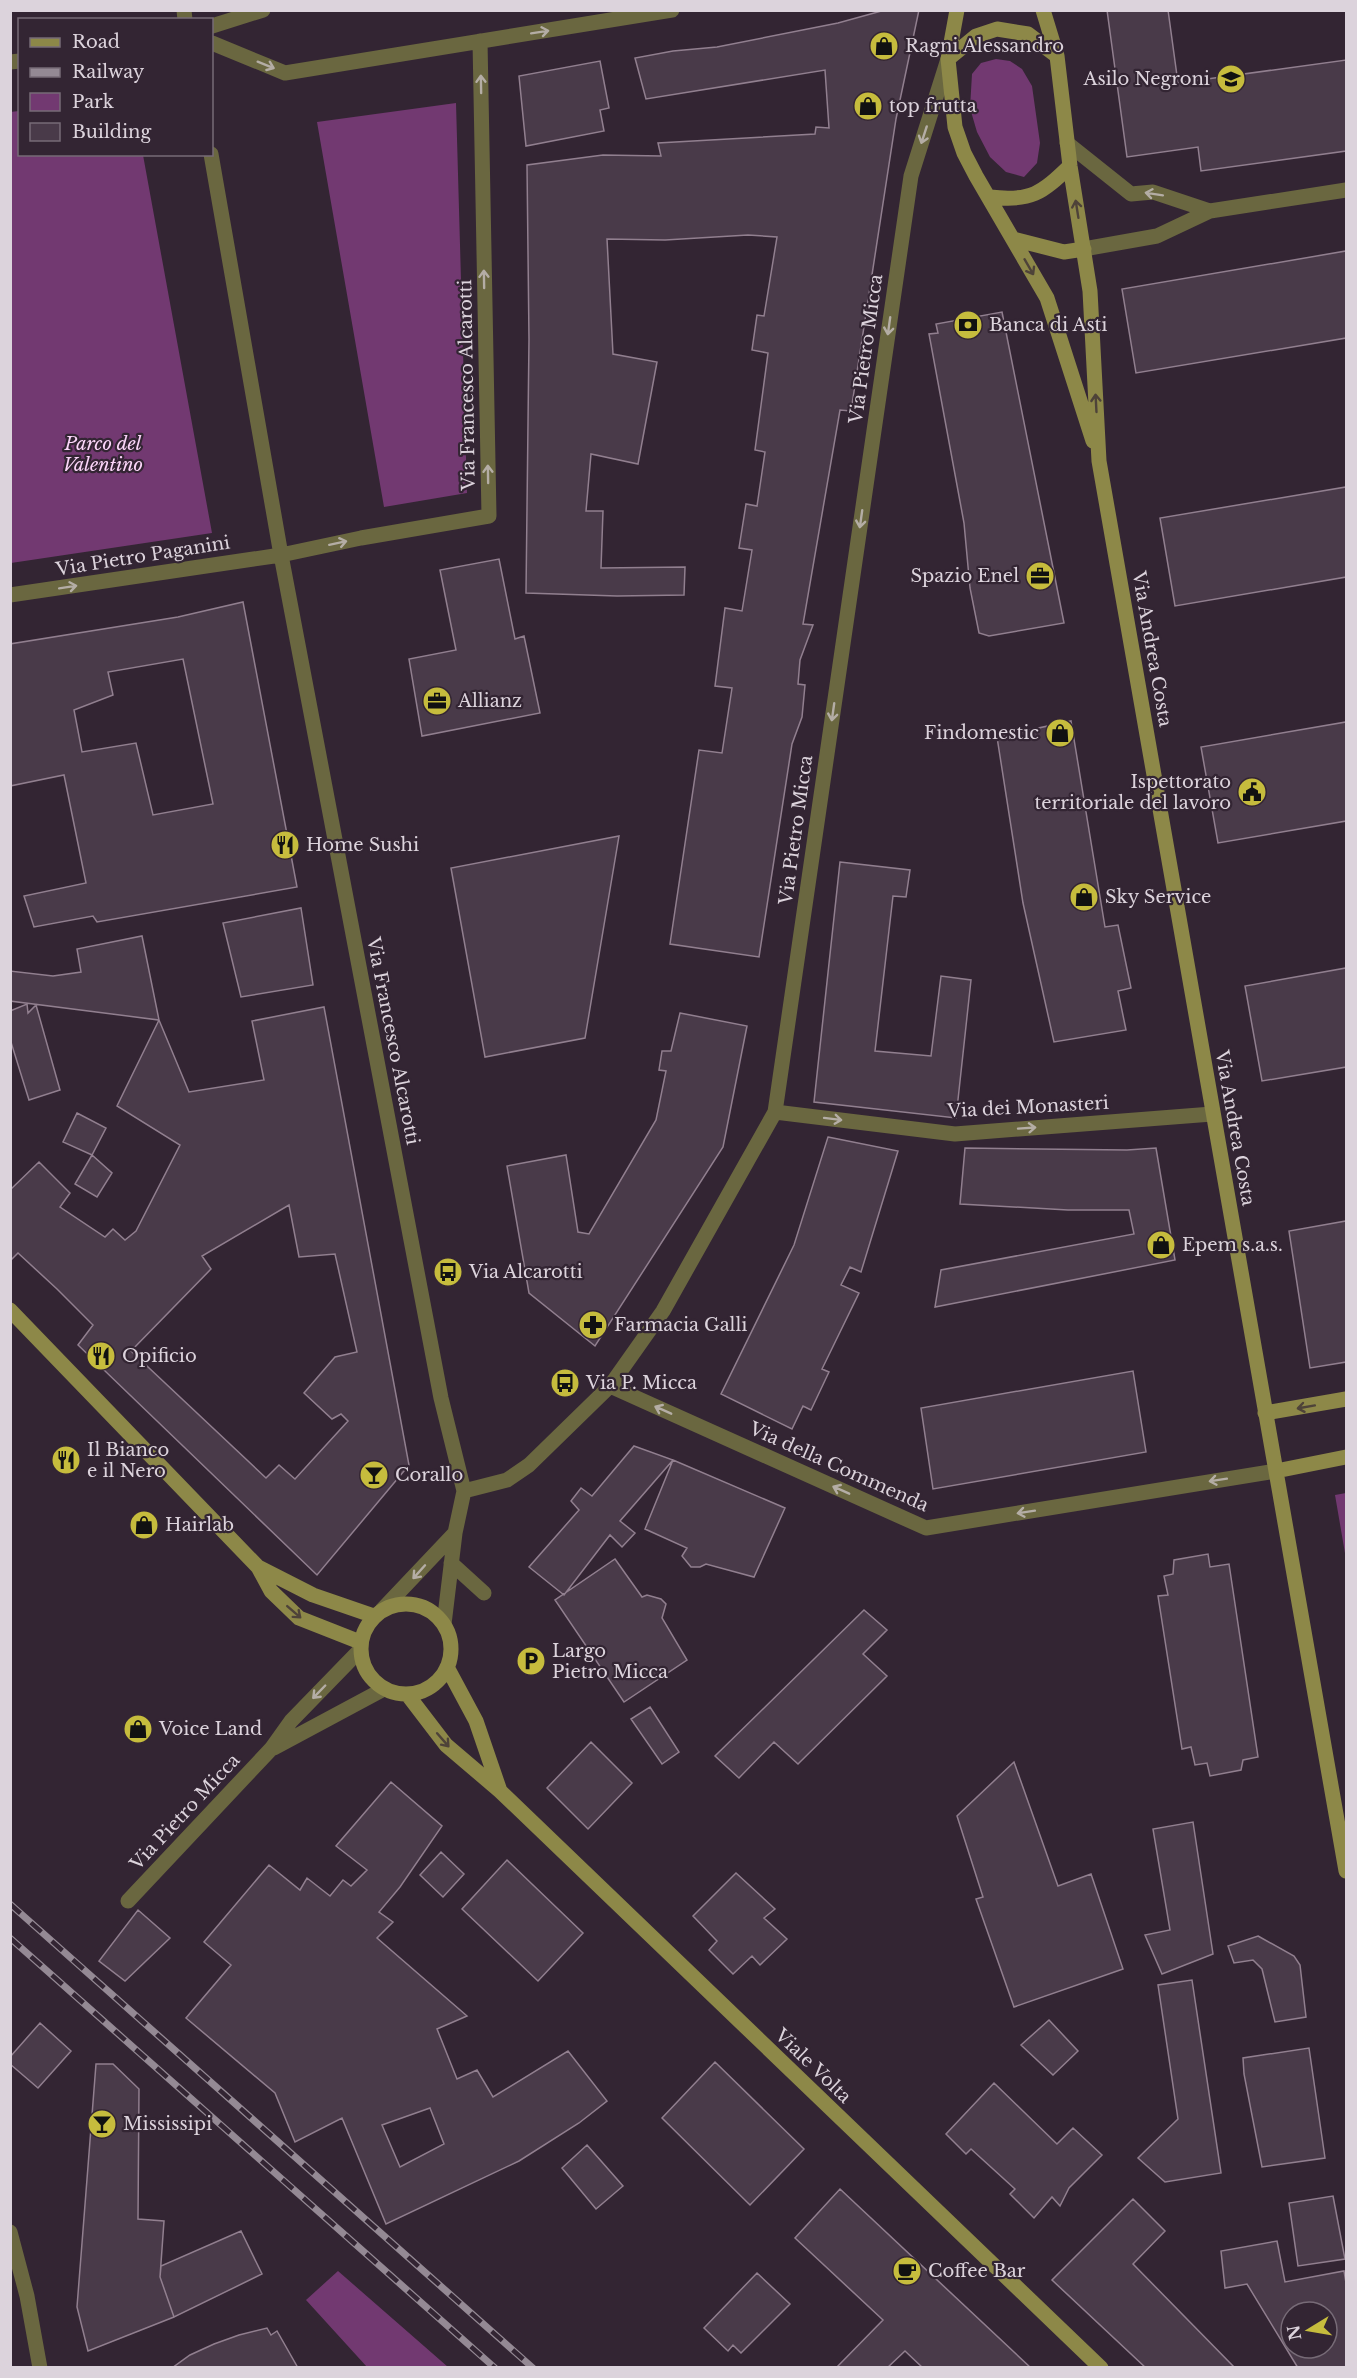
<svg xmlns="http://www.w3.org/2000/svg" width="1357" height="2378" font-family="'Libre Baskerville',serif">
<rect width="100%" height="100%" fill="#332533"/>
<path fill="#723971" d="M996,59L1010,61L1022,69L1032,86L1040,143L1037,163L1024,177L1006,172L990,157L977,132L970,108L972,74L981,63Z
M456,103L467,493L384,507L317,122Z
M19,111L20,154L143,155L212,533L11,563L10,112Z
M1346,1493V1559L1335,1495Z
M338,2271L448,2367H367L306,2300Z"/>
<path fill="#493a49" stroke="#917f8f" stroke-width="1.5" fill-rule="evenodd" d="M885,10H919L896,119L851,411L840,410L803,624L813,625L800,660L798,684L805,685L802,717L792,744L759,957L670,944L699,750L722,753L732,688L715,686L725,608L742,611L752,550L739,548L746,504L757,506L765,452L755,450L768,353L752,350L757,315L764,316L777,237L748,235L665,240L607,239L613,354L657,362L638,464L591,454L586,511H603L601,568L685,567L684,595L617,596L526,593L529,339L527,165L603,155L661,156L658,143L815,134L816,127L829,128L825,70L646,99L635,58L673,51L717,47L838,23Z
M1107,10H1168L1178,83L1346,60V151L1201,171L1198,147L1127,157Z
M600,61L609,108L600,110L604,131L526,146L519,76Z
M1346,251V338L1136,373L1122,289Z
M1002,312L1064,623L989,636L979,633L970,588L964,523L929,334L938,333L936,324Z
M1346,487V577L1175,606L1160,518Z
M499,559L515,639L524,636L540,713L422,736L409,659L456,650L440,570Z
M243,602L297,887L97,922L93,916L34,927L24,896L86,883L64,775L10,786V644L178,617ZM183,659L213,804L153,815L136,743L82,752L74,710L113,695L108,672Z
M1071,721L1105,927L1118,925L1131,988L1118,991L1126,1030L1054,1042L1023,903L997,737Z
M1346,722V821L1218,843L1201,747Z
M619,836L585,1038L485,1057L451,868Z
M840,862L910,870L906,897L893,896L875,1051L931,1056L941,976L971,980L956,1118L814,1102Z
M301,908L313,985L241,997L223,923Z
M142,936L159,1020L10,1001V971L53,976L81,972L77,949Z
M1346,968V1067L1262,1081L1245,986Z
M27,1004L28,1013L36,1005L60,1090L29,1100L10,1039V1011Z
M324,1007L409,1465L317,1575L78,1345L93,1325L57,1289L18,1253L10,1261V1190L39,1162L70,1193L60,1207L105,1237L113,1229L125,1240L136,1231L180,1145L117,1106L159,1020L189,1092L264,1080L252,1021ZM289,1205L299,1257L335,1254L357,1352L335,1357L304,1393L332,1419L341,1414L348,1421L295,1479L279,1465L266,1478L131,1351L211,1269L202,1256Z
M680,1013L747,1026L723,1147L595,1346L529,1293L507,1166L566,1155L578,1232L589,1234L656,1120L666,1071L659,1070L662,1051H671Z
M77,1113L106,1128L92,1155L63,1142Z
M828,1137L898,1151L861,1272L850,1267L841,1285L859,1293L822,1369L829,1372L811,1410L803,1406L792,1429L721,1394L794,1245Z
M965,1148L1127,1150L1156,1148L1175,1260L935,1307L941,1270L1134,1234L1129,1210H1068L960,1204Z
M92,1155L112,1173L97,1197L75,1184Z
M1346,1221V1362L1310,1368L1289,1231Z
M1133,1371L1146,1452L933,1489L921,1408Z
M634,1446L673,1460L620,1521L635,1533L622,1547L610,1535L564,1595L529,1567L579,1510L571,1501L581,1488L592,1496Z
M673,1460L785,1508L754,1577L706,1564L700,1567H691L682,1556L687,1548L645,1529Z
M1208,1554L1210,1567L1229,1564L1258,1757L1243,1760L1241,1770L1210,1776L1207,1763L1195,1765L1191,1747L1182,1749L1158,1596L1168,1595L1164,1576L1173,1574L1174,1560Z
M615,1559L642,1597L647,1595L661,1599L666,1604L662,1618L687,1660L624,1702L555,1600Z
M864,1610L887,1630L863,1654L887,1676L798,1764L774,1742L739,1778L715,1756Z
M650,1707L679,1752L662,1764L631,1719Z
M591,1742L632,1783L588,1829L547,1788Z
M1014,1762L1058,1886L1091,1874L1123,1969L1014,2007L976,1899L983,1897L957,1816Z
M391,1782L442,1826L400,1887L379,1912L393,1922L377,1938L467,2016L437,2029L457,2079L477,2070L493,2097L568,2051L607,2101L579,2123L519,2161L386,2224L342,2118L295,2142L275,2093L186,2018L231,1965L204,1942L269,1865L300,1890L307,1878L330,1896L343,1880L351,1886L367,1870L336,1846ZM430,2108L444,2144L400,2167L382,2125Z
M1193,1822L1213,1954L1162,1974L1145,1935L1170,1930L1153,1829Z
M441,1852L464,1874L443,1897L420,1875Z
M507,1860L583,1933L538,1981L462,1909Z
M736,1873L775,1909L764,1918L787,1939L760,1965L752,1956L733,1974L709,1950L717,1941L693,1916Z
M138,1910L170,1938L125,1981L99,1961Z
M1258,1936L1294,1956L1300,1965L1306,2017L1275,2022L1262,1969L1253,1960L1234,1963L1228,1946Z
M1192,1980L1221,2173L1165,2182L1138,2158L1178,2119L1158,1985Z
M1049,2020L1078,2051L1053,2075L1021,2045Z
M40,2023L71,2051L38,2088L10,2064V2057Z
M1309,2048L1325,2158L1262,2167L1244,2074L1243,2058Z
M715,2062L804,2149L750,2205L662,2118Z
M96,2064H113L139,2089L138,2219L164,2221L160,2277L174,2317L88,2351L77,2307Z
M994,2083L1057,2144L1073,2128L1102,2155L1069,2188L1060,2206L1052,2197L1034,2218L1010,2194L1015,2189L971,2149L966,2154L946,2134Z
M587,2145L623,2186L596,2209L562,2168Z
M840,2189L1031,2368H923L905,2351L887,2368H836L883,2320L795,2238Z
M1333,2196L1345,2259L1298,2266L1289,2203Z
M1133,2199L1165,2231L1133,2264L1235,2368H1146L1052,2280Z
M241,2231L262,2274L174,2317L160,2277L161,2266Z
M1277,2241L1285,2282L1344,2271L1346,2283V2368H1298L1247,2284L1225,2288L1221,2251ZM1291,2312H1327V2348H1291Z
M757,2273L790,2304L741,2353L733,2345L728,2351L704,2328Z
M267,2328L271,2335L277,2331L298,2368H172L190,2355L214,2344L239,2335Z"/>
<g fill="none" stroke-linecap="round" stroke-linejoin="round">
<path stroke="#6a6740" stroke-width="15" d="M184,10L185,20
M212,26L263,10
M212,43L285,73L672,10
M10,62L20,61
M1067,143L1131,194L1153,192L1210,211
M211,154L281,555L441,1398L464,1491L455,1533L444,1624
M1084,249L1157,236L1210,211L1346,190
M10,595L281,555L361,538L489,516L480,41
M775,1112L955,1134L1212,1114
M610,1386L926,1528L1276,1471
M464,1491L507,1480L529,1465L610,1386L663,1311L775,1112L911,176L948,59
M451,1563L484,1593
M382,1610L455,1533
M274,1748L384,1689
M128,1901L271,1749L291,1721L360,1650
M10,2232L27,2296L40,2368"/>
<path stroke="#8d8848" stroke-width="15" d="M957,10L948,59L955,127L964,153L976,176L1047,298L1093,441
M1043,10L1057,56L1070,166L1090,291L1099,461L1346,1871
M948,59L976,36L997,29L1028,34L1057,56
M990,197C1031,202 1042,193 1070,166
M1013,239L1064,252L1084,249
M10,1310L258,1567L271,1591L299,1618L360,1642
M1265,1413L1346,1399
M1276,1471L1346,1457
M258,1567L313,1595L374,1616
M361 1649a45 45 0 1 1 90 0a45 45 0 1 1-90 0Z
M447,1667L476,1721L500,1791
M407,1694L446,1745L500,1791L1101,2368"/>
<g stroke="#948994" stroke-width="7">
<path id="rail" d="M10,1904L533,2368
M10,1938L495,2368"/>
</g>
<use href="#rail" stroke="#332533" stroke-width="4.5" stroke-dasharray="14" stroke-linecap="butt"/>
</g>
<defs><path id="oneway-shaft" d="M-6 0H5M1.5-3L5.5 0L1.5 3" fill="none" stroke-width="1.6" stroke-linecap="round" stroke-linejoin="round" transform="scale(1.5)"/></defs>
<g stroke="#b4ada5">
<use href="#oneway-shaft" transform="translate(540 32) rotate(-9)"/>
<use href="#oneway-shaft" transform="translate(266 65) rotate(22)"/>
<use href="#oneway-shaft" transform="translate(481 84) rotate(-91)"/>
<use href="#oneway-shaft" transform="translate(924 135) rotate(108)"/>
<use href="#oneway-shaft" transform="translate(1154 194) rotate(-171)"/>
<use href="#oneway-shaft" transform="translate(484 279) rotate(-91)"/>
<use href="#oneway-shaft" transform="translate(889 326) rotate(98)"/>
<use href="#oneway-shaft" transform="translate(488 474) rotate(-91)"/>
<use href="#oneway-shaft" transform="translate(861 519) rotate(98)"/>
<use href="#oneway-shaft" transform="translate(338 543) rotate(-12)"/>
<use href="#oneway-shaft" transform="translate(68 587) rotate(-9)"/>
<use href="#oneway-shaft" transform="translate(833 712) rotate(98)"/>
<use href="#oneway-shaft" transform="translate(833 1119) rotate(7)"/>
<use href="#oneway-shaft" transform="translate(1027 1128) rotate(-4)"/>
<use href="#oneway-shaft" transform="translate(663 1410) rotate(-156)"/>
<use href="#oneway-shaft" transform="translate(1218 1480) rotate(171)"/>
<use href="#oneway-shaft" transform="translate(841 1490) rotate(-156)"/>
<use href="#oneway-shaft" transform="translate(1026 1512) rotate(171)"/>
<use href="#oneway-shaft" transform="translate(419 1572) rotate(132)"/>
<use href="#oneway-shaft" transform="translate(319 1692) rotate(134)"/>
</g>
<g stroke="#4e4339">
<use href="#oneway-shaft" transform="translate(1077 209) rotate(-99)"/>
<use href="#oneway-shaft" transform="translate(1029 267) rotate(60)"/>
<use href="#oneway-shaft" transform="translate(1096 403) rotate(-93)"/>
<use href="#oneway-shaft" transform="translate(1306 1407) rotate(170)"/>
<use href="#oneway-shaft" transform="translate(294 1612) rotate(41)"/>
<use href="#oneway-shaft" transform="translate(443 1740) rotate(49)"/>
</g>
<defs>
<g id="shop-disc" transform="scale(1.5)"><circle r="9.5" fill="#c6bc3d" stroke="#332533"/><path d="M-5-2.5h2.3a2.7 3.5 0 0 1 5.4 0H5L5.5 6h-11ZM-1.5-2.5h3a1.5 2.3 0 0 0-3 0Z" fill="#111"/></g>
<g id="school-disc" transform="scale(1.5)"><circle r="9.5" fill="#c6bc3d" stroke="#332533"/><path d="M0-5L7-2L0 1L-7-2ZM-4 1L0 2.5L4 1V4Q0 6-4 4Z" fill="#111"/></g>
<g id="bank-disc" transform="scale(1.5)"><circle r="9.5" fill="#c6bc3d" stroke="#332533"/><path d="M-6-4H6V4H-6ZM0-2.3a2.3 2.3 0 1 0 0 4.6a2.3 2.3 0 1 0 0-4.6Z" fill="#111"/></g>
<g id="office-disc" transform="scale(1.5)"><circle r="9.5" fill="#c6bc3d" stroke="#332533"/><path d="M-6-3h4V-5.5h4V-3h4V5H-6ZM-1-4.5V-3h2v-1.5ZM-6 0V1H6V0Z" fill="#111"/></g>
<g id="civic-disc" transform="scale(1.5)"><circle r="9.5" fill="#c6bc3d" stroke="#332533"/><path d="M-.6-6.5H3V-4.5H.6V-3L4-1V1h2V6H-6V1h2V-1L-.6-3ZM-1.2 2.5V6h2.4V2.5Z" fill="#111"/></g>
<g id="restaurant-disc" transform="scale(1.5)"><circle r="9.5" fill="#c6bc3d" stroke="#332533"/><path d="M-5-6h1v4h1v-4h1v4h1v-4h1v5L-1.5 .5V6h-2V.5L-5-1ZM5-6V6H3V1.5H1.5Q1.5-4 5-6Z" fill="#111"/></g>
<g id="bus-disc" transform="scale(1.5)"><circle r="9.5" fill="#c6bc3d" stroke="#332533"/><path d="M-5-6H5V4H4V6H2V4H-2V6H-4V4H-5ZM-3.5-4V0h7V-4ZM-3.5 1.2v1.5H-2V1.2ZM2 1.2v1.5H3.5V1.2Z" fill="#111"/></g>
<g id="pharmacy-disc" transform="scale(1.5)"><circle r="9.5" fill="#c6bc3d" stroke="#332533"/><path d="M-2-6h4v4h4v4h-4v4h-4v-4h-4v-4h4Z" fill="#111"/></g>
<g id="bar-disc" transform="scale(1.5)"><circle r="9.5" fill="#c6bc3d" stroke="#332533"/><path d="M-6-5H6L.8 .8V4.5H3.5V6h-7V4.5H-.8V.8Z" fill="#111"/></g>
<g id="parking-disc" transform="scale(1.5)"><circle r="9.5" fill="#c6bc3d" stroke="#332533"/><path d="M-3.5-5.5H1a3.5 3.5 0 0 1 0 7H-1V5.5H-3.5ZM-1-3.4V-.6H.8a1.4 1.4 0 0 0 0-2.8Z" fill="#111"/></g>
<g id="cafe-disc" transform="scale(1.5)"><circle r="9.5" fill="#c6bc3d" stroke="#332533"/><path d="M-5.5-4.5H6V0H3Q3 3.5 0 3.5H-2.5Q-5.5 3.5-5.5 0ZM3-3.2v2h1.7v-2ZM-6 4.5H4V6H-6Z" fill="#111"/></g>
</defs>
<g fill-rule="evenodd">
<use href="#shop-disc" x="884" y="46"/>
<use href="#school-disc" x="1231" y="79"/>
<use href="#shop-disc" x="868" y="106"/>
<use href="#bank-disc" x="968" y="325"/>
<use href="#office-disc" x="1040" y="576"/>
<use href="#office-disc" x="437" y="701"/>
<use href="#shop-disc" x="1060" y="733"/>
<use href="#civic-disc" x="1252" y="792"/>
<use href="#restaurant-disc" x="285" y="845"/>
<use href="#shop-disc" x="1084" y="897"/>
<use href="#shop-disc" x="1161" y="1245"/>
<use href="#bus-disc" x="448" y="1272"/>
<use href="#pharmacy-disc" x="593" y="1325"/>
<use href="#restaurant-disc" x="101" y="1356"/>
<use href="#bus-disc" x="565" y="1383"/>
<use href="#restaurant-disc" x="66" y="1460"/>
<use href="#bar-disc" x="374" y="1475"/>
<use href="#shop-disc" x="144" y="1525"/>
<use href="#parking-disc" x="531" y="1661"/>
<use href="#shop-disc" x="138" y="1729"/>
<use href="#bar-disc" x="102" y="2124"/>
<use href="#cafe-disc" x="907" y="2271"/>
</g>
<g text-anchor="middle" stroke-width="4.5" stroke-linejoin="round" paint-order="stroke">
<g font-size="18" fill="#dcd3dc" stroke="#332533" text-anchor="start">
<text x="905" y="52">Ragni Alessandro</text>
<text x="1210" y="85" text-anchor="end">Asilo Negroni</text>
<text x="889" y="112">top frutta</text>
<text x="989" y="331">Banca di Asti</text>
<text x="1019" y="582" text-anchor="end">Spazio Enel</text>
<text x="458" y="707">Allianz</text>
<text x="1039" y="739" text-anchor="end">Findomestic</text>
<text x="1231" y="788" text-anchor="end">Ispettorato<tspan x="1231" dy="21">territoriale del lavoro</tspan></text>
<text x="306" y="851">Home Sushi</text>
<text x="1105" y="903">Sky Service</text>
<text x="1182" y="1251">Epem s.a.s.</text>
<text x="469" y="1278">Via Alcarotti</text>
<text x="614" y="1331">Farmacia Galli</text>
<text x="122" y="1362">Opificio</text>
<text x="586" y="1389">Via P. Micca</text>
<text x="87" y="1456">Il Bianco<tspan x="87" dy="21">e il Nero</tspan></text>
<text x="395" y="1481">Corallo</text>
<text x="165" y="1531">Hairlab</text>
<text x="552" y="1657">Largo<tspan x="552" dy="21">Pietro Micca</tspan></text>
<text x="159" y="1735">Voice Land</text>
<text x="123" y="2130">Mississipi</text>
<text x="928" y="2277">Coffee Bar</text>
</g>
<g font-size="18" fill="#dcd3dc" stroke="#332533">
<text transform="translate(866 349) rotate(-82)" y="6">Via Pietro Micca</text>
<text transform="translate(467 385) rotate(-91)" y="6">Via Francesco Alcarotti</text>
<text transform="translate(143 556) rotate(-9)" y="6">Via Pietro Paganini</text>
<text transform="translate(1152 649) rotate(80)" y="6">Via Andrea Costa</text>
<text transform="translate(796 830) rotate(-82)" y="6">Via Pietro Micca</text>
<text transform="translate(393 1041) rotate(79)" y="6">Via Francesco Alcarotti</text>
<text transform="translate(1028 1107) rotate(-3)" y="6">Via dei Monasteri</text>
<text transform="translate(1235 1128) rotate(80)" y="6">Via Andrea Costa</text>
<text transform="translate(839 1467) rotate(24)" y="6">Via della Commenda</text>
<text transform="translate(185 1812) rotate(-47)" y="6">Via Pietro Micca</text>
<text transform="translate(813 2066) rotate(44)" y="6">Viale Volta</text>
</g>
<g font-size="18" font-style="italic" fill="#fcd6fa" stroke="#332533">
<text x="103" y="450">Parco del<tspan x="103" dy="21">Valentino</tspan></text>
</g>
</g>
<rect width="1357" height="2378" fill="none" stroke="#dcd3dc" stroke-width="24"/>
<rect x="18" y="18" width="195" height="138" fill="#332533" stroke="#776b77" stroke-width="1.5"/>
<rect x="30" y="38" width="30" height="9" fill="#8d8848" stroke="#776b77" stroke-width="1.5"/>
<text x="72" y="48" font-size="18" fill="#dcd3dc">Road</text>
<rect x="30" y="68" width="30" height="9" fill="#948994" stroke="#776b77" stroke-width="1.5"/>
<text x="72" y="78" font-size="18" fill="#dcd3dc">Railway</text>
<rect x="30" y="93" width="30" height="18" fill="#723971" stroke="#776b77" stroke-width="1.5"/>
<text x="72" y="108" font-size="18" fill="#dcd3dc">Park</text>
<rect x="30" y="123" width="30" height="18" fill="#493a49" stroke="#776b77" stroke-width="1.5"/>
<text x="72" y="138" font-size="18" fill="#dcd3dc">Building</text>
<g transform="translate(1309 2330) rotate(259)"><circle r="28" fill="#332533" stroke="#776b77" stroke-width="1.5"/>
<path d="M0-4.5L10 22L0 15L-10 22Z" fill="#c6bc3d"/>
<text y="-9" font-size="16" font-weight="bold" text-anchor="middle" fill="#dcd3dc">N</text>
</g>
</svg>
